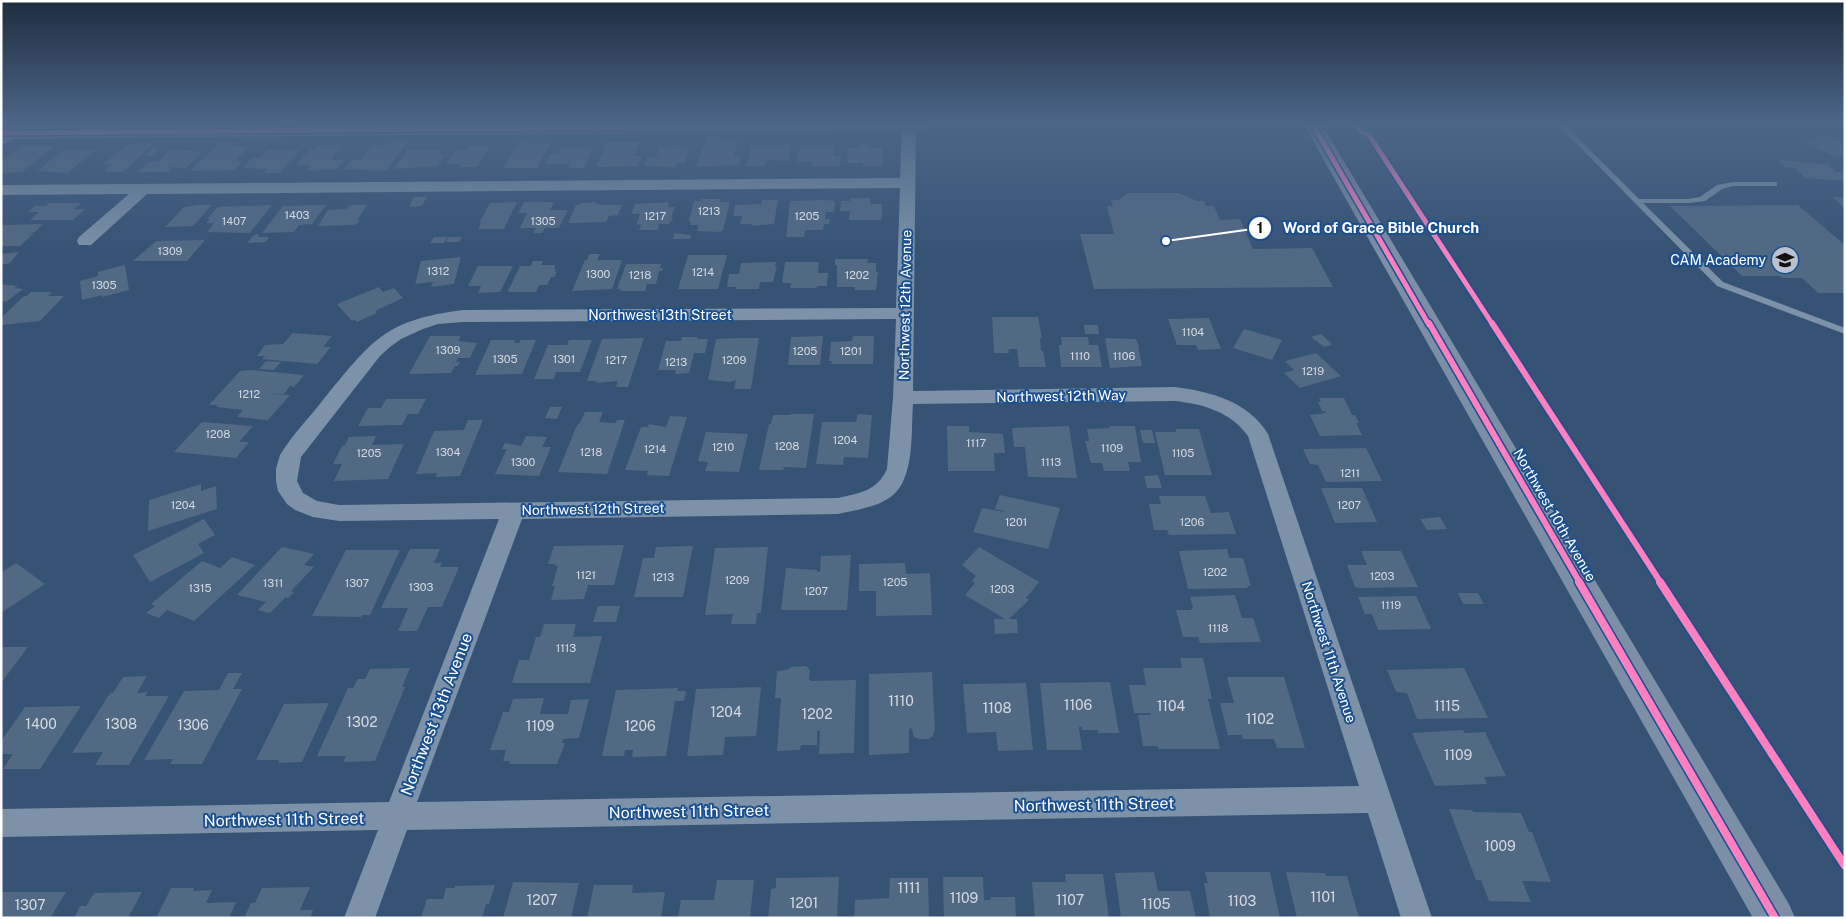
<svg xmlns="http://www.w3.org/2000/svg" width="1846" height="919" font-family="'Public Sans',sans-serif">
<rect width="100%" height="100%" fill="#365274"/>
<path fill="#526984" d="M1826,135L1845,143V154L1837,157L1803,143Z
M707,137H722L721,141H737L734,156H741L739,165L696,167Z
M520,140H532L530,143H551L537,168H503Z
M392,141H408L386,171L344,169L352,160H360L372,145H389Z
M221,142H233L230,146H250L235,161H243L234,170L190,171Z
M607,142H640L634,156H642L638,166L596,167Z
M154,143L123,172H103L111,164H104L107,161L129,144Z
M862,144L870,145V148H882V166H863V163H847L848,148H860Z
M320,145H342L331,160H344L337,169L306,171L311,165H296L309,150H316Z
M671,145H682L681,148H689L685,163H677L676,167L645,166L648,157H656L659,148H670Z
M752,145H791L788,161L767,159L765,166H746Z
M800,145H834L833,156H841L839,166H812L813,162H797Z
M47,146L53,147L22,172L1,173V162L20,147Z
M471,146H490L477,167H459L462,164H446L455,150H468Z
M593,147L584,168H568L570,164H545L550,154H558L561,148Z
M151,149H160L151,156H144Z
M171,149L202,152L186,168L172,167L167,172H137L148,162L159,161Z
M408,149H440V153L436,155H444L438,166L394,169Z
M63,150H95L68,173L37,171Z
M268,150H300L279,173H264L267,169L243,168L252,158H260Z
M1778,160L1828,164L1836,172H1845V181L1805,178L1795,168L1785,167Z
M1128,193H1179L1197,201H1204L1206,206H1214L1220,220L1240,219L1253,249L1312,248L1333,287L1094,289L1080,234H1114L1107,206H1113L1111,200H1119Z
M413,197H427L422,206L410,207Z
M1832,197H1845V206H1842Z
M851,198H870V204H882V215H883L881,220H849L850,211H840L841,201H850Z
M701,199H719L721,200L720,202H730L723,230L720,232L697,231L698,225H690L691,221H689L694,201H700Z
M762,200H778L774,224L751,226L752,224H740L742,216H733L735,205L761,204Z
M827,200L835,201L834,212H826L825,219H830L829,224H824L823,230H805L804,237H786L790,201Z
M517,202L504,229H478L481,223H479L490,203Z
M524,202H554L550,210H568L559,228H545L542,233H533L536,228H520L527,213H518Z
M597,202L596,204L604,205H622L618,215L609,216L606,222L568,223L576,205H580L581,203Z
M669,202L668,207H675L671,218H673L672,221H670L669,224H659L658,230H639L641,224L636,225L640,214H631L635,204Z
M49,203H81L74,209H85L73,220H30L39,212H28L35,206H46Z
M198,205H212L193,226L165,227L184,207Z
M272,205L250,233L207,232L214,223H206L210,219H207L218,207Z
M326,205L312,224L299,225L294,232L262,233L283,206Z
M350,205H367L357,220H360L358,223L353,225L318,226L328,210L346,209Z
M1798,205L1845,245V293H1818L1802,278H1782L1780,276H1742L1670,206Z
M43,224L35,232L29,234H33L20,246H1V225Z
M1247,228H1258L1261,235H1250Z
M674,233L691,235L690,239H673Z
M259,234L258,237H269L266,242L247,243L254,235Z
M434,237H448L444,243H430Z
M449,237H462L459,242H446Z
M205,240L187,261H133L156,241Z
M19,252L10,263L1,265V254Z
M589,254H600L597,260H622L612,289L572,291L585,260H587Z
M688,255H727L718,289H678Z
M461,257L454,284L431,287L433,282L415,284L421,261Z
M835,259H868L867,263H876V272H878L876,290H855V287H837V265H835Z
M533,261H543L541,265H555L554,269H556L555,272H557L554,277H551L547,285H539L536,292H509L508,291L520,266H531Z
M776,262L775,267L777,266L773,282H760L759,289H736V287H727L729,274H739L741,263Z
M785,262H819L818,273H828L827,286H818L816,288H790L791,283H782Z
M626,264H661L660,268H663L662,271H659L656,284H647L645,291H620L621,289H617Z
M125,265L129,290L102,297V295L82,300L80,281L98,276V272Z
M478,266H513L500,292L478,293L481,286H468Z
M1,284L18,286L14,288L23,289L6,302L1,301Z
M379,287L383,292L394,288L403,298L375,311L377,313L357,322L354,319L352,321L337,304Z
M31,292H52L46,298L49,296H64L40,321L1,325V318L24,296H27Z
M992,317H1038L1042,338H1040L1041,351H1043L1046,367H1019L1017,349H1008L1009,353H994Z
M1209,318L1221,349L1198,350L1196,345H1177L1168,319Z
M1084,325H1098L1099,334H1085Z
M1244,329L1282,340L1272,360L1233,348Z
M293,333L332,336L323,347H331L317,364L262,359L265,356H257L265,345L283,344Z
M1321,334L1330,342L1332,345L1324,347L1311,337Z
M430,336H461L458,341L477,343L470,358H458L456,362H460L458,366H455L451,373L409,374Z
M823,336L820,365H788L791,337Z
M853,336H874L873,364H831L832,361H829L831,342L852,341Z
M682,337H698L697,339H708L705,353H694L689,373L675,374L676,370H658L666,341H681Z
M1061,337H1088L1089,345H1098L1102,367H1061L1059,345H1062Z
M644,338L628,387H616L618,381L596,383L597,381H587L602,339Z
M738,338H759L751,389H734L736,380L730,382L708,380L716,339Z
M1105,338L1136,339L1139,346H1138L1142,366L1110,368Z
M491,340H515L514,343H519L521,340H536L522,374L475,375Z
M569,340H592L580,372H556L554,379H534L548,345H567Z
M1316,353L1341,376L1300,388L1284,373L1294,370L1285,361Z
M266,361L281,362L274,370L259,369Z
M250,370L304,375L294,387L290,386L284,394H271L290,395L268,420L237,417L243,410L216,407L218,405H209L240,371Z
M1319,398H1344L1352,415H1355L1359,423H1356L1362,435L1320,436L1310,415L1326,413L1325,411H1322L1318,402H1321Z
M386,399H426L418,414H408L402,425L358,426L368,408H381Z
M550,407H562L557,419L545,418Z
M585,412H603L599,422L616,423L617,420H625L607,474L558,472L576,427L581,421Z
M791,414H814L806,468L784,467L783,470H759L769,424H771L773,415H791Z
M858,414L872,415L868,458L844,457L843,465L816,464L822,422H856Z
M670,416L687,417L669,476L647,475L648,471L625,470L641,427H648L649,424L666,427Z
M468,420H483L460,476L436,477L437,473L416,474L434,431L464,430Z
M202,422L253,426L239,442H249L236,458L174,452Z
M947,426H969V432L1003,434L1005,453H994L995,471H948Z
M1069,426L1077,478L1028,477L1025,447H1014L1012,428Z
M1109,426H1135L1141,462H1128L1130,471H1104L1102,463H1091L1085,441H1089L1087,429L1110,428Z
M1176,429H1199L1212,475H1165L1155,432H1176Z
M1140,430H1152L1155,443H1143Z
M706,432L748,434L739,472L705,471L708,462L698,461Z
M376,436L372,445L404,444L388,479L334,481L342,464H333L342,446L345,445L349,437Z
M526,436L547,437L542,447H551L539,476L495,474L507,449H502L505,443L521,446Z
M1366,448L1382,481L1326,482L1318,465L1310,464L1303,449Z
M1158,475L1162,488H1147L1144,476Z
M201,484V491L216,486L217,509L148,531L149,500Z
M1321,488H1362L1377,522L1335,523Z
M1000,495L1060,508L1048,549L973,532L982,508L1004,512V511L995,509Z
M1159,496H1205L1211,513L1229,512L1236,534L1169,535L1167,530H1154L1149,504H1161Z
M1440,517L1447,529L1427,530L1420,519Z
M204,519L215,535L198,544L204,553L150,582L133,555Z
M624,545L614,585H588L584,599L551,600L555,586H552L558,566H555L556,564H548L554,546Z
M693,546L683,597H634L643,558H654L656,547Z
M282,547L314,554L304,565L314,567L291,591L294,592L288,598L286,597L270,613L258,610L266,602L237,595Z
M768,547L761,613H757L756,624H731L733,614L705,615L715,548Z
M979,547L1039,582L1026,598L1029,600L1009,619H1017L1018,633L995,634L994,619H1005L965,595L975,583L972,581L976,576L962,565Z
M410,549H440L434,563H442L440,567H459L442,607H428L417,631H398L408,608H381Z
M1227,549L1229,558H1243L1251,586H1247L1248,588L1188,589L1179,551Z
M346,550H400L370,615H362L361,617L312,616Z
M1361,551H1401L1418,587L1359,588L1355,587L1347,565H1367Z
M851,555L847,610H781L786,568L817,570V572H820L821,556Z
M232,557L255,565L194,621L167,610L159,618L146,613L155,606L151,604L202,561L220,568Z
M16,563L45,584L1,613V573Z
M905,563L906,574L930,573L932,615L876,616V591H859V564Z
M1458,593H1478L1484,604H1463Z
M1235,595L1242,618H1253L1261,642L1200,643L1198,637H1183L1176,610H1192L1191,608H1193L1190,597Z
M1416,596L1431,629L1378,630L1372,614H1365L1358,597Z
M598,606H620L616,622H593Z
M544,624H576L573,637L602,636L590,683H512L519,660H529L536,637H540Z
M1,647H28L1,683Z
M1180,658H1203L1212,699H1208L1220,749H1158V746H1143L1138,715H1151V713H1134L1129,685H1146L1143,668H1182Z
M806,666L810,670L809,679L811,681L856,680L854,753L819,754L820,731H817V745H801L800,750L777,751L781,698H775L777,671L787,670L791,667Z
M410,668L402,687H405L375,761L343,762L346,756H317L348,688H353L358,679H365L370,669Z
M1464,668L1488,718L1417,719L1407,693L1396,692L1387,670Z
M932,672L935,729L933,736L929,739H920L914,737L912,729L909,728V753L869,755V674Z
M228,673H242L233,689H242L202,764H170L173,759L144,760L184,691L219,690Z
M147,676L137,693L148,692L145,696H169L129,765H95L103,752L72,753L110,693H113L123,677Z
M1227,677H1284L1305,748H1277L1274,739H1243L1242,735H1228L1220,703H1234Z
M1110,682L1119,733H1098V730H1082V727H1079L1082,750H1047L1040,683Z
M1026,683L1033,750L998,751L996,732L967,733L963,684Z
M761,687L756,736L725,737L723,755L687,756L696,689Z
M678,688L677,691H686L684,701H675L666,756L632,757L633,750H625L624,756H602L616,690Z
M544,698L540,714H568L571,700L589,699L579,738L563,739L562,743H565L557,764H509L510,761H503L506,750H490L503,712H509L513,699Z
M329,703L302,762L278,763L279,760H256L284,704Z
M81,706L40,769H3L13,754H1V741L25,707Z
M1463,730L1464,733L1485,732L1506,776L1484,777L1487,784L1435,786L1412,733Z
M1449,809L1472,810L1473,812L1521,813L1529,832H1532L1551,882L1522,881L1531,902L1489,901L1481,880H1476Z
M1154,872L1158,891H1190L1196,918H1121L1115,873Z
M1205,872H1270L1280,918H1210L1204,883H1208Z
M1286,872L1325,873L1326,876H1347L1359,918H1297Z
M1065,874H1103L1109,918H1035L1032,882H1066Z
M839,877L837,918H768L771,889L776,888V878Z
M943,877H983L984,900H991L990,897H1015L1016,918H944Z
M890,878H928L929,918H854L855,900L889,898Z
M717,880H754L750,918H678L681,900H714Z
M513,882L579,883L571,918H503Z
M495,885L489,904H486L482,918H421L427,899H443L446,888H455V886Z
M594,885H633L632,893L665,892L661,918H587Z
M310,887L300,910H313L310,918H244L251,903H255L262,888Z
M171,888H194L193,891L212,890L206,903L236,902L229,918H156Z
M1,892H66L50,918H1Z
M142,892L128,918H74L80,906H86L94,893Z"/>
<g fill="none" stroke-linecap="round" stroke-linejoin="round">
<path fill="#7d92a8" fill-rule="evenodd" d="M1558,125H1565L1639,199H1688L1700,197L1717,185L1733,182H1777V186H1733L1722,189L1705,201L1688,203H1643L1723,282L1845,328V334L1717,286Z"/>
<path fill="#7d92a8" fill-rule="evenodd" d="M14,125H30L6,143L1,144V133Z
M902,125H916L913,391L1175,387C1211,392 1248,401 1268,434L1432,918H1401L1368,813L407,830L375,918H344L378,830L1,837V809L389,802L499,519L339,521L313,517L295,510L287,504L278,491L276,481V469L280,455C292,435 309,418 323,400C371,342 383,320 463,310L896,308L900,188L147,194L91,245H79L77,241L79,237L129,194L1,195V185L900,178ZM896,319L893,398L887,469C877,491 860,493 838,498L339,505L317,501L303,493L297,481L301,457L380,356L390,347L401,339L423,329L438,324L463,322ZM1175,401C1203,404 1231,412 1248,436L1359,786L417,802L522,519L838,514C856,510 878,507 892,496C915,478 911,431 913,404Z"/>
<path fill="#798da4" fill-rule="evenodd" d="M286,125H928L925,129L919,130L1,139V127Z"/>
<path fill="#7d8ea7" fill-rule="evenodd" d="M1304,125H1322L1789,904L1795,918H1753Z"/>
<g stroke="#1b4f8f" stroke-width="8">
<path id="cycleway-far2" d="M1313,125L1429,325
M1357,125L1362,132L1369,135L1493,325
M1,133L919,125"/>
</g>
<g stroke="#1b4f8f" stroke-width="9">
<path id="cycleway-far1" d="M1429,323L1580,583
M1492,323L1661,583"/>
</g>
<g stroke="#1b4f8f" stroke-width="11">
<path id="cycleway" d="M1579,582L1775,918
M1660,582L1845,866"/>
</g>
<use href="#cycleway-far2" stroke="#ff80c0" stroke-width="5"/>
<use href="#cycleway-far1" stroke="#ff80c0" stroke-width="6"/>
<use href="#cycleway" stroke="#ff80c0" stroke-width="8"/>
</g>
<linearGradient id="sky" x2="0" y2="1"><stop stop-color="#1e2d40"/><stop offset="0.49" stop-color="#4c6688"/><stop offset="1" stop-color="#4c6688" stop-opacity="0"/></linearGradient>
<rect width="1846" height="254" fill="url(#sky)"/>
<defs>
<g id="school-disc" transform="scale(1.4375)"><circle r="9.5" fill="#b9c2ce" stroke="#1b4f8f"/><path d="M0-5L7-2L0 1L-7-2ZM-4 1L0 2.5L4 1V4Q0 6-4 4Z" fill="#111"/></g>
</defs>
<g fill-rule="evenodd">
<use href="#school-disc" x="1785" y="260"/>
</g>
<g text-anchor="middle" stroke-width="4" stroke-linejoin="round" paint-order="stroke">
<g font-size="11" fill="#d4dae0">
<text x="709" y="215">1213</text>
<text x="297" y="219">1403</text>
<text x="655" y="220">1217</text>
<text x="807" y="220">1205</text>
<text x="234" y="225">1407</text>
<text x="543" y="225">1305</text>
<text x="170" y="255">1309</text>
<text x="438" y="275">1312</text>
<text x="703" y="276">1214</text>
<text x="598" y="278">1300</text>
<text x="640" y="279">1218</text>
<text x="857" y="279">1202</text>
<text x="104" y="289">1305</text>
<text x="1193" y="336">1104</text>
<text x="448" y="354">1309</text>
<text x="805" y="355">1205</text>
<text x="851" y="355">1201</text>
<text x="1080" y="360">1110</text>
<text x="1124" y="360">1106</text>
<text x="505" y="363">1305</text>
<text x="564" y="363">1301</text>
<text x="616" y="364">1217</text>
<text x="734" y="364">1209</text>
<text x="676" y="366">1213</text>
<text x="1313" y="375">1219</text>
<text x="249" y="398">1212</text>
<text x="218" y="438">1208</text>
<text x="845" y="444">1204</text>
<text x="976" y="447">1117</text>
<text x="787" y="450">1208</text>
<text x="723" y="451">1210</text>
<text x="1112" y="452">1109</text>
<text x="655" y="453">1214</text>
<text x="448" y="456">1304</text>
<text x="591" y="456">1218</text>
<text x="369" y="457">1205</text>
<text x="1183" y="457">1105</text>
<text x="523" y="466">1300</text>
<text x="1051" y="466">1113</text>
<text x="1350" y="477">1211</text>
<text x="183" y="509">1204</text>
<text x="1349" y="509">1207</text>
<text x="1016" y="526">1201</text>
<text x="1192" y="526">1206</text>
<text x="1215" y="576">1202</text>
<text x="586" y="579">1121</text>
<text x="1382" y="580">1203</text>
<text x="663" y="581">1213</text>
<text x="737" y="584">1209</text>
<text x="895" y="586">1205</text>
<text x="273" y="587">1311</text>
<text x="357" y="587">1307</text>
<text x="421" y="591">1303</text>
<text x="200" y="592">1315</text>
<text x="1002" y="593">1203</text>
<text x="816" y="595">1207</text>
<text x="1391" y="609">1119</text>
<text x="1218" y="632">1118</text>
<text x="566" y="652">1113</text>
</g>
<g font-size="14" fill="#fff" stroke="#1b4f8f" text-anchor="end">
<text x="1766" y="265">CAM Academy</text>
</g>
<g font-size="14" fill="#fff" stroke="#1b4f8f">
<text transform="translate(905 305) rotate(-89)" y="5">Northwest 12th Avenue</text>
<text x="660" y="320">Northwest 13th Street</text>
<text transform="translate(1061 396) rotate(-1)" y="5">Northwest 12th Way</text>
<text transform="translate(593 509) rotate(-1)" y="5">Northwest 12th Street</text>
<text transform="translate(1555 515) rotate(60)" y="5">Northwest 10th Avenue</text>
<text transform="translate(1329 652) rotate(72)" y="5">Northwest 11th Avenue</text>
</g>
<g font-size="14" fill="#d4dae0">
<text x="901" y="706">1110</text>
<text x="1078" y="710">1106</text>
<text x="1171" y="711">1104</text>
<text x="1447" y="711">1115</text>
<text x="997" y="713">1108</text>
<text x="726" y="717">1204</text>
<text x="817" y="719">1202</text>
<text x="1260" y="724">1102</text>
<text x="362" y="727">1302</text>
<text x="41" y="729">1400</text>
<text x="121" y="729">1308</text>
<text x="193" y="730">1306</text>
<text x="540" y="731">1109</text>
<text x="640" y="731">1206</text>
<text x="1458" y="760">1109</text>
<text x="1500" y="851">1009</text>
<text x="909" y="893">1111</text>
<text x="1323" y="902">1101</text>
<text x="964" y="903">1109</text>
<text x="542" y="905">1207</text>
<text x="1070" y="905">1107</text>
<text x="1242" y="906">1103</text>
<text x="804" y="908">1201</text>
<text x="1156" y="909">1105</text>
<text x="30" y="910">1307</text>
</g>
<g font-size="16" fill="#fff" stroke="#1b4f8f">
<text transform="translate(436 714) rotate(-69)" y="6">Northwest 13th Avenue</text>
<text transform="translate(1094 804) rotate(-1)" y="6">Northwest 11th Street</text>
<text transform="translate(689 811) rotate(-1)" y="6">Northwest 11th Street</text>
<text transform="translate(284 819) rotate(-1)" y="6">Northwest 11th Street</text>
</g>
</g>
<path fill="none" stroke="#fff" stroke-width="2" d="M1166 241L1260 228"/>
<g fill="#fff" stroke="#1b4f8f" stroke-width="2">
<circle cx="1166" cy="241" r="5"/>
<circle cx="1260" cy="228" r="12"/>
</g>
<g font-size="15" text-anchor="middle" font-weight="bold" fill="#111">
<text x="1260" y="233">1</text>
</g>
<g font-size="15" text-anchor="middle" font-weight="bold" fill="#fff" stroke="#1b4f8f" stroke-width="4" stroke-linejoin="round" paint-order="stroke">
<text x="1381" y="233">Word of Grace Bible Church</text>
</g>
<rect width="1846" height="919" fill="none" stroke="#ffffff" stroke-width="5"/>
</svg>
